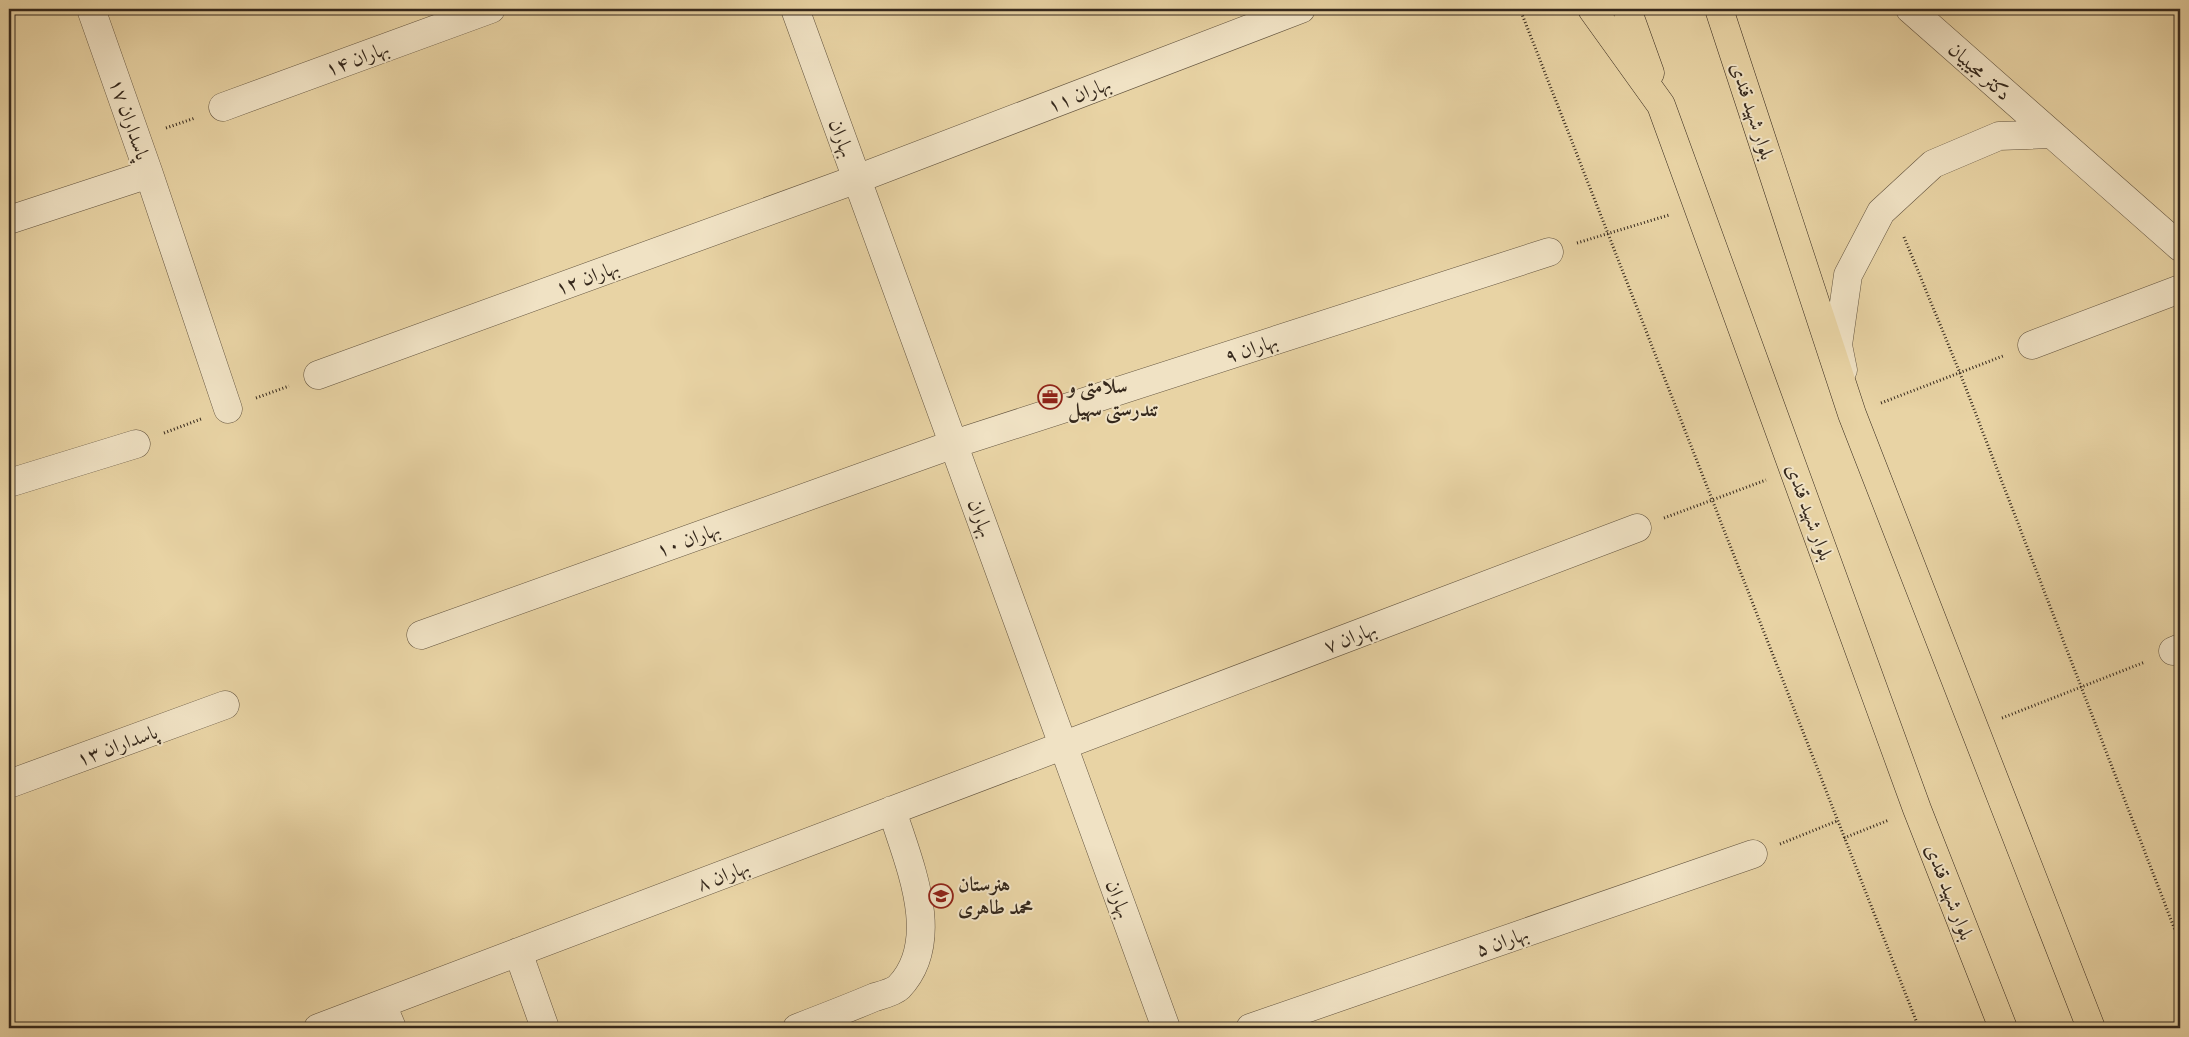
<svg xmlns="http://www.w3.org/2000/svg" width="2189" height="1037" font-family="Vollkorn,Amiri,serif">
<rect width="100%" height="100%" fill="#e8d3a4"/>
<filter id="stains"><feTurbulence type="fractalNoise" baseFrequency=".004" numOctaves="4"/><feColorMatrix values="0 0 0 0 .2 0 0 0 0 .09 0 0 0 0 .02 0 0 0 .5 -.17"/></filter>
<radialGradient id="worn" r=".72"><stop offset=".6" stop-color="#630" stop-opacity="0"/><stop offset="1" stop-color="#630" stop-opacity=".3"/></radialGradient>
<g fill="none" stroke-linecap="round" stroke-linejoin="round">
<g stroke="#62533e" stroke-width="29">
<path id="minor" d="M795,9L1166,1028
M1910,9L2180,247
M223,107L491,9
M149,174L228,409
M9,220L149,174L91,9
M2032,345L2180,289
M1843,370L1838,345L1848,275L1881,212L1933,164L1999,136L2051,134
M318,375L857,179L1301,9
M9,483L136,444
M421,635L954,444L1549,252
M2173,651L2180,648
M9,784L225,705
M518,952L545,1028
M382,1004L392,1028
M318,1028L1637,528
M797,1028C823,1018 849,1008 875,997C882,995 894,992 899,987C944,940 908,862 892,810
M1250,1028L1753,854"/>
</g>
<g stroke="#35281c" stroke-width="29">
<path id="major" d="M1592,9L1661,105L1917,809L2003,1028
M1627,9L1650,73
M1719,9L1852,414L2091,1028"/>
</g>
<path stroke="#35281c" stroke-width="3" stroke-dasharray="1 2.5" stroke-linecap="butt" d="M1520,9L1919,1028
M166,128L195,118
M1904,237L1960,373L2180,943
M1577,243L1669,215
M256,398L289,386
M1881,403L2003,356
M164,433L201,419
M1664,518L1766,480
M2002,718L2145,662
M1844,838L1889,820
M1780,844L1837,821"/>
<use href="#minor" stroke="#f0e2c4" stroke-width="28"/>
<use href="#major" stroke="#e8d3a4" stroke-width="28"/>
</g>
<defs>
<g id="office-ring" transform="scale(1.25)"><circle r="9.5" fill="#f0e2c4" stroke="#8f2418" stroke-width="1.5"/><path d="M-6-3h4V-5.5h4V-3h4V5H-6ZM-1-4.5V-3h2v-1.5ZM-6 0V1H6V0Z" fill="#8f2418"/></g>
<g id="school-ring" transform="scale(1.25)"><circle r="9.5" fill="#f0e2c4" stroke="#8f2418" stroke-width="1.5"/><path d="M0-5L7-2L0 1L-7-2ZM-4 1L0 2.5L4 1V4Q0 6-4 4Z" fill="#8f2418"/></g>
</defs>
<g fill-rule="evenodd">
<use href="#office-ring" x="1050" y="397"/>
<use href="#school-ring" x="941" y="896"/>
</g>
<g text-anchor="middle" stroke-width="4" stroke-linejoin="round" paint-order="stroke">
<g font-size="20" fill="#35281c" stroke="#f0e2c4">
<text transform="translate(357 58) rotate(-20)" y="7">بهاران ۱۴</text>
<text transform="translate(1980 71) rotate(42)" y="7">دکتر مجیبیان</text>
<text transform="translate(1079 94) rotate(-21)" y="7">بهاران ۱۱</text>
<text transform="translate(1753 111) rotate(72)" y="7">بلوار شهید قندی</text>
<text transform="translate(130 119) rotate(71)" y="7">پاسداران ۱۷</text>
<text transform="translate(842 138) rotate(70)" y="7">بهاران</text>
<text transform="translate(587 277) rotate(-20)" y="7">بهاران ۱۲</text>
<text transform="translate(1251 348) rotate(-18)" y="7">بهاران ۹</text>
<text transform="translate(1810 512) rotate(70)" y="7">بلوار شهید قندی</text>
<text transform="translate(981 518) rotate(70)" y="7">بهاران</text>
<text transform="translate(688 539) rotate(-20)" y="7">بهاران ۱۰</text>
<text transform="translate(1350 637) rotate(-21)" y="7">بهاران ۷</text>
<text transform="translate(117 745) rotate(-20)" y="7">پاسداران ۱۳</text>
<text transform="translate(723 875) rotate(-21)" y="7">بهاران ۸</text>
<text transform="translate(1950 892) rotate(69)" y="7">بلوار شهید قندی</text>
<text transform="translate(1119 899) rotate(70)" y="7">بهاران</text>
<text transform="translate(1502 941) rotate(-19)" y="7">بهاران ۵</text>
</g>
<g font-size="20" font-weight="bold" fill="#35281c" stroke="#f0e2c4" text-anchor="start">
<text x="1068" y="393">سلامتی و<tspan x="1068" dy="23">تندرستی سهیل</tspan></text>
<text x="958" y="891">هنرستان<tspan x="958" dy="23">محمد طاهری</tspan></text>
</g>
</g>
<rect width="2189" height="1037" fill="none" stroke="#e8d3a4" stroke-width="30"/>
<rect x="10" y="10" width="2169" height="1017" fill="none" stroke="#35281c" stroke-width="2.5"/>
<rect x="15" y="15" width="2159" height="1007" fill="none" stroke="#35281c"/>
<rect width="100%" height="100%" filter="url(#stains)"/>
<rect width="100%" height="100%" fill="url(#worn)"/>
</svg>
